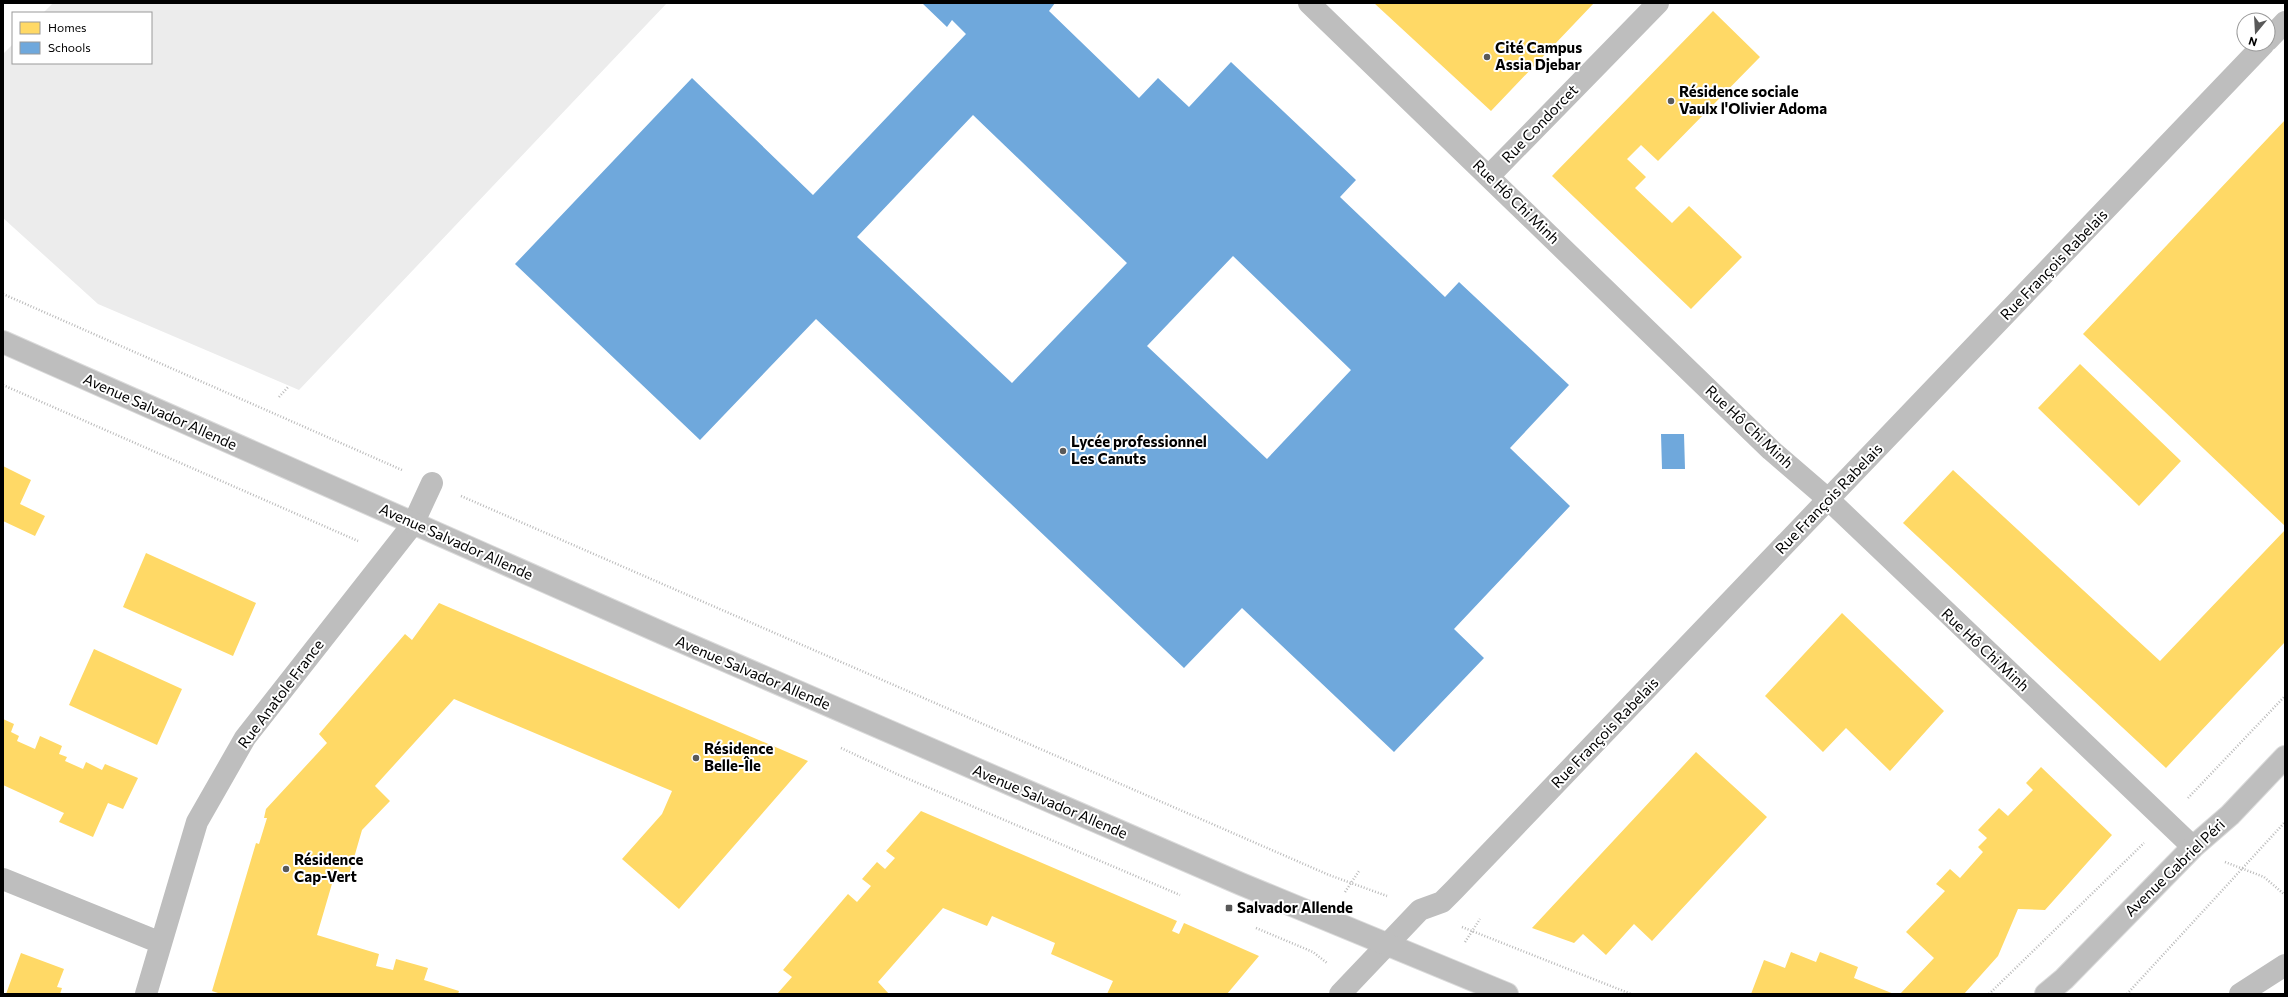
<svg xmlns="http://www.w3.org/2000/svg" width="2288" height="997" font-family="Commissioner,sans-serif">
<rect width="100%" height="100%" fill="#fff"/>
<path fill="#ececec" d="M53,3H667L299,390L98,304L3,218V54L13,44V63H151V13H43Z"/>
<path fill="#ffd966" d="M1374,3H1594L1491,111Z
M1713,11L1760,57L1658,161L1641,145L1627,159L1646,177L1635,188L1672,223L1689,206L1742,257L1691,309L1552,176Z
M2285,120V526L2083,334Z
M2080,364L2181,461L2139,506L2038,408Z
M3,466L31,480L20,504L45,516L35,536L3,521Z
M1953,470L2160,661L2285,530V642L2166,768L1903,523Z
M146,553L256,603L233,656L123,607Z
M439,603L808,761L679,909L622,859L662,814L672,791L454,699L375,786L390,801L362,830L349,875L336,870L317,935L379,954L376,966L393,970L396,959L428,968L424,980L459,991L458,994H221L212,991L256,843L259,844L267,818H264L266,809L327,743L319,734L405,634L412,640Z
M1842,613L1944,711L1890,771L1846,728L1823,752L1765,696Z
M94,649L182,689L157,745L69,705Z
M3,719L14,724L11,732L19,736L17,741L35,749L40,736L62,746L59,754L67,757L65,761L83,769L86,762L102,770L105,764L138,778L123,809L108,803L93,837L59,822L64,813L3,785Z
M1696,752L1767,817L1652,941L1634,924L1606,955L1583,934L1574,943L1532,928Z
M2041,767L2112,835L2045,910L2018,909L1998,956L1964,994H1900L1934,958L1906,932L1945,891L1936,884L1950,869L1960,878L1983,852L1978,847L1987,838L1978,830L1999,808L2008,816L2033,790L2026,783Z
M921,811L1177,921L1172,931L1179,934L1184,923L1259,956L1227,994H1107L1113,981L1051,954L1055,943L992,916L987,926L943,908L878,982L889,994H777L792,977L783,970L848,894L857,902L871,886L862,879L877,862L885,869L895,858L886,851Z
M1791,952L1816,962L1820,952L1858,967L1854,978L1894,994H1751L1764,960L1785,968Z
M21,953L64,969L57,987L62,988L60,994H6Z"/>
<path fill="#6fa8dc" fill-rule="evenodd" d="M922,3H1055L1049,11L1139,98L1158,78L1189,107L1231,62L1356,180L1340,197L1445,297L1459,282L1569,385L1510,448L1570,506L1454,629L1484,658L1394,752L1242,608L1184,668L816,319L700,440L515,264L692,78L813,195L966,34L952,20L947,27ZM973,115L1127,263L1012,383L857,237ZM1233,256L1351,370L1267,459L1147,346Z
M1661,434H1684L1685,469H1662Z"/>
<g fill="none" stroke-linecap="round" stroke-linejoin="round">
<g stroke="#dbdbdb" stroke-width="24">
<path id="major" d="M3,342L669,636L1241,884L1507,994
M2046,994L2064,979L2193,847L2230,815L2285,757"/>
</g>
<path stroke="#b9b9b9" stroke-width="2.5" stroke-dasharray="1 2" stroke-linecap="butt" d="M3,294L402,470
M3,385L358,541
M279,397L289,386
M461,496L1329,875L1387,896
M841,748L899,775L1180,895
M2188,798L2285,696
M2225,862L2264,877L2285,895
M1345,892L1359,871
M1462,927L1631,994
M1256,928L1313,952L1327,963
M1465,942L1480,919
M1989,994L2144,843
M2127,994L2285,822"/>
<path stroke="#bebebe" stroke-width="22" d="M1309,3L1771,450L1829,500L2193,847
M2268,40L2285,22
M1489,176L1658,3
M3,879L161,943
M146,994L197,822L245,738L413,524L432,483
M1340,994L1420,910L1442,902L1454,890L2264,44
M2240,994L2285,965"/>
<use href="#major" stroke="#bebebe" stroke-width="22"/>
</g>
<g fill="#595959" stroke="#fff" stroke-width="1.5">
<circle cx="1487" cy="57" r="4"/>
<circle cx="1671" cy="101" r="4"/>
<circle cx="1063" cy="451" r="4"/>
<circle cx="696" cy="758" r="4"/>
<circle cx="286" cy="869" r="4"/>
<rect x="1225" y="904" width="8" height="8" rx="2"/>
</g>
<g text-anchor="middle" stroke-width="4" stroke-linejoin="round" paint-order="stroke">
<g font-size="15" font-weight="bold" fill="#000" stroke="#fff" text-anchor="start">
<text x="1495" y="53">Cité Campus<tspan x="1495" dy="17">Assia Djebar</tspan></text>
<text x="1679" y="97">Résidence sociale<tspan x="1679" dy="17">Vaulx l'Olivier Adoma</tspan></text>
<text x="1071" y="447">Lycée professionnel<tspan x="1071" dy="17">Les Canuts</tspan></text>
<text x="704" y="754">Résidence<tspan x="704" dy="17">Belle-Île</tspan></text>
<text x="294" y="865">Résidence<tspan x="294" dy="17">Cap-Vert</tspan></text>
<text x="1237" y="913">Salvador Allende</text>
</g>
<g font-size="15" fill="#000" stroke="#fff">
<text transform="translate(1540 124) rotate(-46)" y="5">Rue Condorcet</text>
<text transform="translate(1516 202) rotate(44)" y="5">Rue Hô Chi Minh</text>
<text transform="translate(2054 265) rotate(-46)" y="5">Rue François Rabelais</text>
<text transform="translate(160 412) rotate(24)" y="5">Avenue Salvador Allende</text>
<text transform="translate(1749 427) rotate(43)" y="5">Rue Hô Chi Minh</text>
<text transform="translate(1829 499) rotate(-46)" y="5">Rue François Rabelais</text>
<text transform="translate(456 542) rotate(24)" y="5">Avenue Salvador Allende</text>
<text transform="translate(1985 650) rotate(43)" y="5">Rue Hô Chi Minh</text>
<text transform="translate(753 673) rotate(23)" y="5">Avenue Salvador Allende</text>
<text transform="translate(281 694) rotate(-53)" y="5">Rue Anatole France</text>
<text transform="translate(1605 733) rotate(-46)" y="5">Rue François Rabelais</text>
<text transform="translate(1050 802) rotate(23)" y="5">Avenue Salvador Allende</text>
<text transform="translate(2175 868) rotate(-44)" y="5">Avenue Gabriel Péri</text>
</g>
</g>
<rect width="2288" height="997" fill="none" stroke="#000000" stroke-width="8"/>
<rect x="12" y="12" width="140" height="52" fill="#ffffff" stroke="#999999"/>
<rect x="20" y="22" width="20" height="12" fill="#ffd966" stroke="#999999"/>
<text x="48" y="32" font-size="12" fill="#000000">Homes</text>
<rect x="20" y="42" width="20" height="12" fill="#6fa8dc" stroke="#999999"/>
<text x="48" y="52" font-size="12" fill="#000000">Schools</text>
<g transform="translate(2256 32) rotate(198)"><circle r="19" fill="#ffffff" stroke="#999999"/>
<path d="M0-3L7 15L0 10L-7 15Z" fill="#595959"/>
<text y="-6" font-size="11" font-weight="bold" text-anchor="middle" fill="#000000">N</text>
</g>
</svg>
